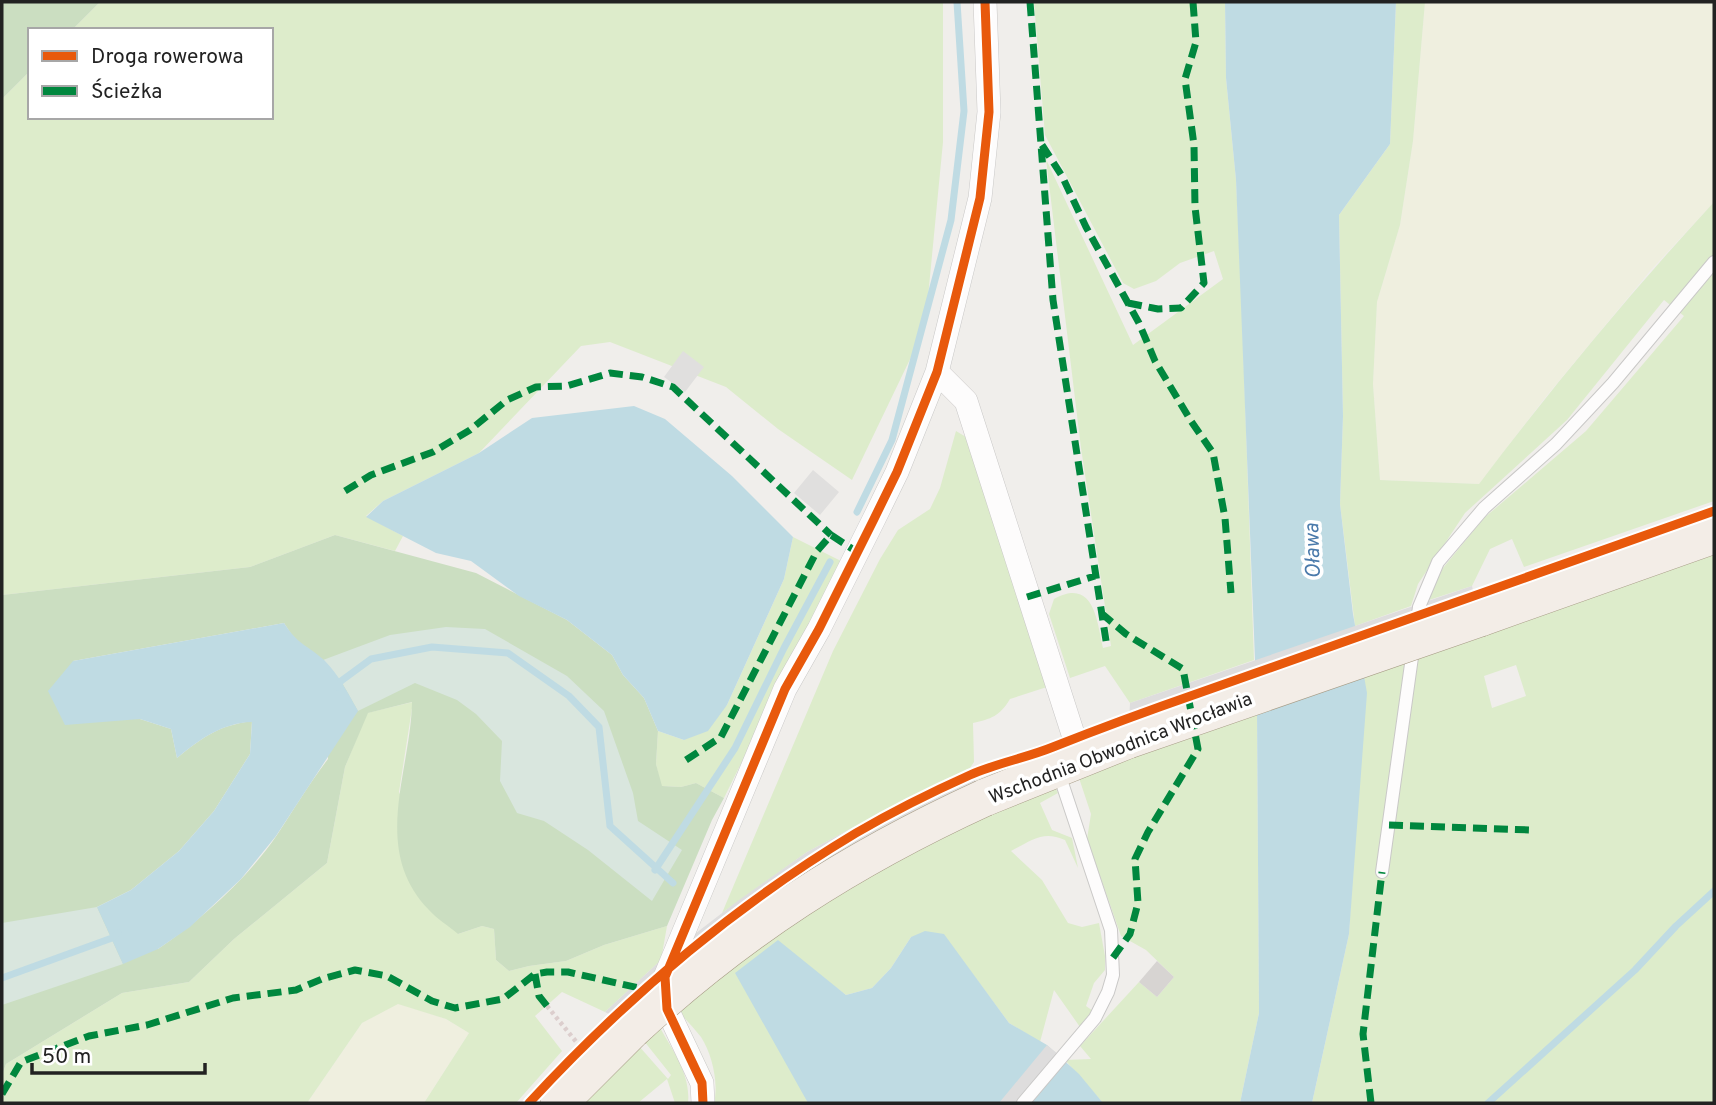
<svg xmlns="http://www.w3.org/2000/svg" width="1716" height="1105" font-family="Overpass,sans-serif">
<rect width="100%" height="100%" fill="#f0eeeb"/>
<path fill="#efefdf" d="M1425,2H1714V202L1650,271L1544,399L1479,484L1380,480L1373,384L1377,302L1400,225L1413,141Z
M398,1003L446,1019L469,1033L424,1103H307L362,1023Z"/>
<path fill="#ddeccb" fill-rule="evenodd" d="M100,2H943V142L925,328L852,480L778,429L726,387L610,342L581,346L479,453L383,501L366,516L403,536L395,551L335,535L250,567L2,595V99L30,71V117H271V30H72Z
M1034,2H1225L1226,78L1236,180L1241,285L1254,660L1130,703L1105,666L1070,678L1049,614L1054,599C1094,577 1097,621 1103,648L1111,646L1081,448L1046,159L1133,345L1223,279L1214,251L1180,263L1156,281L1134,289L1123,283L1045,135Z
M1396,2H1425L1413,141L1400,225L1377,302L1373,384L1380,480L1479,484C1553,386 1631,292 1714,202V501L1524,567L1512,539L1490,549L1472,586L1426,601L1443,568L1484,518L1586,431L1684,316L1664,300L1567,420L1465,513L1418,584L1411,606L1355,626L1340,504L1343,416L1339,215L1390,144Z
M956,431L966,437L1050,686L1010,699C1000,716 991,719 973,723L974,762L970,768L895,805L807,852L722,913L833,651L880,559L898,530L930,509L940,488Z
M793,537L841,561L724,798L696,783L681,787L661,786L656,764L658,731L684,740L727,705L784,579Z
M1714,555V1103H1312L1349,934L1363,672ZM1516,665L1526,696L1492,708L1484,676Z
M413,702L399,792L458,934L482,926L494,929L496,960L509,971L529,966L566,961L604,945L667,926L661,960L605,1012L562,992L535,1016L562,1051L516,1103H424L469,1033L446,1019L398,1004L362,1023L307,1103H2V1075L6,1064L122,993L189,982L234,939L327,863L345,767L367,713Z
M1257,710L1259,1013L1240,1103H1103L1065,1060L1091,1059L1080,1046L1139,982L1157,997L1174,977L1146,950L1121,936L1087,839L1091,814L1079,778Z
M1056,789L1058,793L1040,803L1052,830L1072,838L1078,868L1065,840C1043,830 1032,840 1011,851L1042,880L1068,923L1082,927L1099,923L1105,956V970L1094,983L1086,1006L1093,1011L1080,1027L1054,990L1040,1042L1009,1023L943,934L911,937L891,968L872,988L846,995L821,976L801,1087L808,1103H714C719,1083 712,1054 701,1037C694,1028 685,1019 678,1011L687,1000L827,899L991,812Z
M659,1026C673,1051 691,1075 688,1103H675L667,1079L638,1103H580L638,1045L668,1079L671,1075L644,1041Z"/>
<path fill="#cbdec1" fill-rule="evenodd" d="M2,2H100L72,30H30V71L2,99Z
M335,535L476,573L567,620L612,655L623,675L644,698L658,731L656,764L662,786L681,787L696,783L724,798L712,820L667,926L604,945L566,961L529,966L509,971L496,960L494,929L482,926L458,934C449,926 437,919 429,910C370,849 411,772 412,702L368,713L345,767L327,863L234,939L189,982L122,993L6,1064L2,1075V595L250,567ZM284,623L295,640L323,660L328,759C309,784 294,809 277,835C246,880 203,918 158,949L97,907L131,890L179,851L214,811L250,754L252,721C218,726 204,736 177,758L171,729L140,719L73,661Z"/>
<path fill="#d9e6de" d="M446,627L485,629L567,676L604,711L633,793L638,821L682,850L652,901L588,850L544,821L517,813L500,781L502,741L476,714L457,700L415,683L358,711L341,681L323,660L390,635Z
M97,907L123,964L2,1005V923Z"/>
<path fill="#e0dfde" d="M683,351L704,367L685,392L664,377Z
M813,470L839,492L820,515L794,493Z"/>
<path fill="#bfdbe3" d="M1225,2H1396L1390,144L1339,215L1343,416L1340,504L1353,614L1367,693L1349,934L1312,1103H1240L1259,1013L1257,710L1236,180L1226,78Z
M634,406L665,419L732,476L793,537L784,579L727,705L708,731L684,740L658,731L644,698L623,675L612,655L567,620L519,596L471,561L436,553L366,517L383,501L479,453L532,418Z
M284,623C298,645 306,644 324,660C339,675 348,693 358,711L276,836L241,879L190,927L158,949L123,964L97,907L131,890L179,851L214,811L250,754L252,722C222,723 200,739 177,758L171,729L140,719L65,725L48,691L73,661Z
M925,931L944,934L1009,1023L1047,1045L1079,1074L1103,1103H808L735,973L778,940L846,995L872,988L891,968L911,937Z"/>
<path fill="#dedddd" d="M1472,586L1483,633L1128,740L1130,703Z
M970,768L977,786L908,853L618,1019L605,1012L661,960L739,900L807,852L895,805Z
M1047,1045L1065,1060L1029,1103H999Z"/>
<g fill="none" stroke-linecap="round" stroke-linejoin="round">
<path stroke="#bfdbe3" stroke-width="7" d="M857,512L892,440L951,220L964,111L957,2
M337,687L341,681L371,659L432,647L508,653L569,696L599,727L610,826L673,883
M655,870L735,748L784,648L830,562
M2,978L112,938L118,933
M1488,1103L1635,970L1676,926L1714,891"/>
</g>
<path fill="#d7d4d2" d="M1157,961L1174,977L1157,997L1139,982Z"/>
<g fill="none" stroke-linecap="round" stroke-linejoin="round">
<g stroke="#c9c8c7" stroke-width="14">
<path id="service" d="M1382,872L1419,607L1438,562L1484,508L1556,444L1613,383L1714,262
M1023,1103L1095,1018L1108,992L1113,975L1111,930L1058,771"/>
</g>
<g stroke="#c9c8c7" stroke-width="24">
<path id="minor" d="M937,372L966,401L1081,759
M703,1103L702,1083L667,1009L665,977L785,689L819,629L874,519L897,472L937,372L980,198L989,112L985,2"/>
</g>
<g stroke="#a79c86" stroke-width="38">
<path id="primary" d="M1480,618L1714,535
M984,798L1128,740
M559,1103L632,1030"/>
</g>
<path stroke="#dccecd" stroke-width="4.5" stroke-dasharray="3.5 3.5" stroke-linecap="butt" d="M547,1006L578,1044"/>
<use href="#service" stroke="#fdfcfc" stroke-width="12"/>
<use href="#minor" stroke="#fdfcfc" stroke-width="23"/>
<use href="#primary" stroke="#f3ede7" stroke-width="37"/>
<g stroke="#a79c86" stroke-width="38" stroke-linecap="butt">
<path id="primary-bridge" d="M1128,740L1480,618
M632,1030C740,930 851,859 984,798"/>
</g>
<use href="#primary-bridge" stroke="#f3ede7" stroke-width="37"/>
<path stroke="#00873e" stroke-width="7" stroke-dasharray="14 7" stroke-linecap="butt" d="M1030,2L1053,300L1107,647
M1042,145L1062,176L1086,227L1139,323L1155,361L1191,421L1213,453L1225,518L1231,593
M1128,303L1158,309L1181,308L1204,283L1195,207L1194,145L1185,79L1196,42L1193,2
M345,491L371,475L433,452L470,430L507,400L536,387L567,386L610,373L642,377L673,387L831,535
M1027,597L1095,576
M1101,613L1126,634L1183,669L1198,749L1148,832L1135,859L1138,903L1130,934L1112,959
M686,760L721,737L817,551L831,535L857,552
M1389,825L1530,830
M535,974L539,996L547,1006
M2,1094L21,1062L89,1036L147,1025L233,998L296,990L322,979L355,970L387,976L432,1001L455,1008L503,999L535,974L547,972H568L648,990
M1371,1103L1363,1034L1382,872"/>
<g stroke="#fff" stroke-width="13">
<path id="cycleway" d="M529,1103C625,999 734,906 856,833C892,812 932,792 970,775C997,763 1026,758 1053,747C1101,728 1150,710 1199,693C1370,631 1542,571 1714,511
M703,1103L702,1083L667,1009L665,977L785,689L819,629L874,519L897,472L937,372L980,198L989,112L985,2"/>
</g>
<use href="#cycleway" stroke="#e8590c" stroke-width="9"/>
</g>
<g text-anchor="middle" stroke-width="7" stroke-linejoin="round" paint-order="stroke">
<g font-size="19" fill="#222" stroke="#fff">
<text transform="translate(1120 747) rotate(-21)" y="7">Wschodnia Obwodnica Wrocławia</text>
</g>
<g font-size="21" font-style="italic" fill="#4a7aab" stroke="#fff">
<text transform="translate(1312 551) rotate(-92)" y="7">Oława</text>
</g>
</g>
<rect width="1716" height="1105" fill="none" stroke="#222222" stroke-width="7"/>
<rect x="28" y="28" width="245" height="91" fill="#ffffff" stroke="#a7a7a7" stroke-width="2"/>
<rect x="42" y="51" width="35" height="10" fill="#e8590c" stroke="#a7a7a7" stroke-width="2"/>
<text x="91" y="63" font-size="21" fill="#222222">Droga rowerowa</text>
<rect x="42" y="86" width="35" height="10" fill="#00873e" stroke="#a7a7a7" stroke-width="2"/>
<text x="91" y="98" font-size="21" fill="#222222">Ścieżka</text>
<path d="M32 1063v10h173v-10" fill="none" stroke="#222222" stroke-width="3.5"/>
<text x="42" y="1063" font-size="21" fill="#222222" stroke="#ffffff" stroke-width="5" paint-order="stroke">50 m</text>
</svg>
